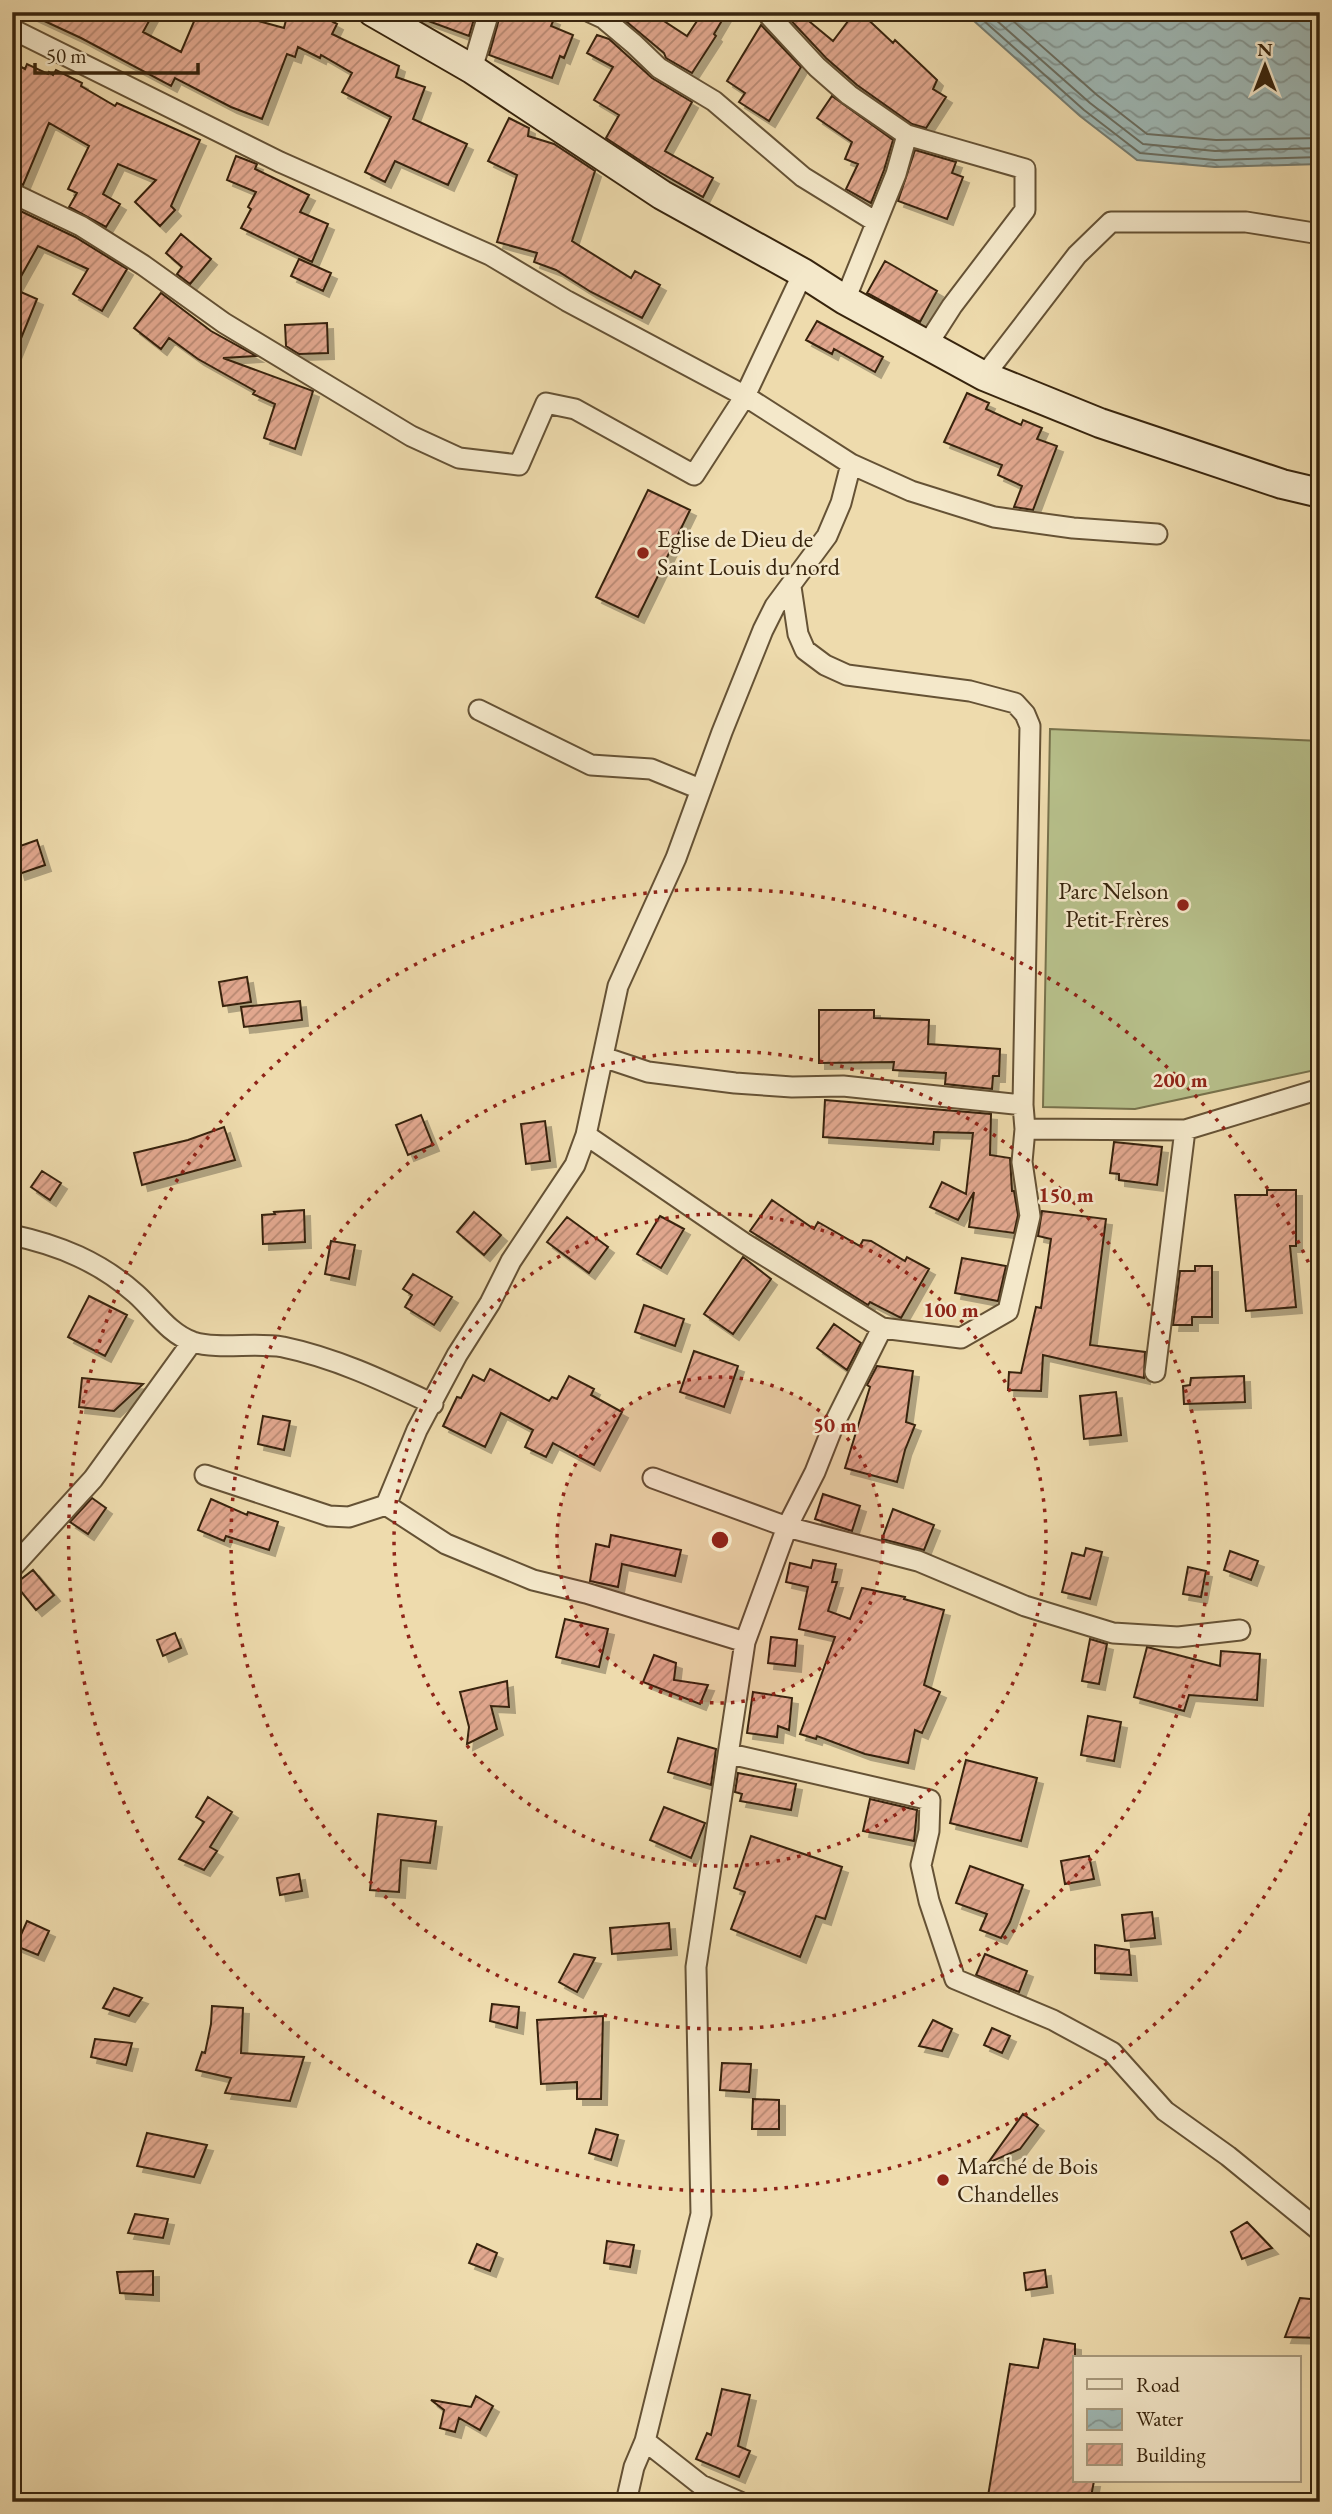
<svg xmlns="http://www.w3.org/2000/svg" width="1332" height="2514" font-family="'EB Garamond',serif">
<defs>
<pattern id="water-waves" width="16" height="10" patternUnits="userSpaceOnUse" patternTransform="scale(1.75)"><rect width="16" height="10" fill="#9eb8b5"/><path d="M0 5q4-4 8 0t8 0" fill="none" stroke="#829592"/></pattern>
<pattern id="building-hatch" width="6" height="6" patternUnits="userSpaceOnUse" patternTransform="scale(1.75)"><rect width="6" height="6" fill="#e1a78e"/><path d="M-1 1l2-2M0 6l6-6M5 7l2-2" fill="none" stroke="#b78872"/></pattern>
<filter id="shadow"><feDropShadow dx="6" dy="6" stdDeviation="0" flood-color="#0004"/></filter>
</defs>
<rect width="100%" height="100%" fill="#eedbad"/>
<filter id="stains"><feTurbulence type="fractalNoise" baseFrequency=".00286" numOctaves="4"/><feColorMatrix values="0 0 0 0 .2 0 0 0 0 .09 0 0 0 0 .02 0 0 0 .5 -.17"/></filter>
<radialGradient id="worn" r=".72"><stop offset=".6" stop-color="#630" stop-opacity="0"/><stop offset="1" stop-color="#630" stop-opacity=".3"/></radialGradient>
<path fill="#b7c08b" stroke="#77724c" stroke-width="2" d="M1050,729L1320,741V1069L1135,1109L1043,1107Z"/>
<path fill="url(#water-waves)" stroke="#757d72" stroke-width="2" d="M964,12H1320V164L1215,167L1137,160L1080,116Z"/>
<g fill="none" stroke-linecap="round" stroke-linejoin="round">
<path stroke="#6a6e61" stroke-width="2" d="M974,12L1084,110L1140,153L1215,160L1320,157
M987,12L1090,103L1143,144L1215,151L1320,148
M1003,12L1097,95L1147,134L1216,140L1320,138"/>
</g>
<path fill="url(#building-hatch)" stroke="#37240d" stroke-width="2" filter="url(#shadow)" d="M25,12H154L143,32L181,52L198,12H242L240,16L284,28L288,12H315L337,24L332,34L399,66L396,77L425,87L413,119L467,144L448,185L395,161L385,182L365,172L391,117L342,92L352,73L321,55L320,58L298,47L295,57L287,54L262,119L231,107L175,78L171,86L81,38Z
M412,12H476L469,36L412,15Z
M501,12H537L554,19L551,26L573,35L564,58L560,56L552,78L489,55Z
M615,12H650L687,36L703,12H727L714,34L716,36L692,73L666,58L664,53Z
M783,12H793L801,20L804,17L833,41L855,12H860L893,43L895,40L937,80L933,89L946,97L926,128L912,124L857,85L826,58Z
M761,25L801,67L769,121L739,102L745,93L727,81Z
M597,35L609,39L652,78L692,102L665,151L713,178L703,197L647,165L606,138L619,115L594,100L613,67L587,53Z
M12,62L25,69L27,64L48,74L49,72L53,75L56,70L82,83L81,86L115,106L117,103L200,140L171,206L175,210L160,226L135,202L156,180L118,164L103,194L120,204L106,227L69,207L77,193L68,189L89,146L49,123L23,185L12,181Z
M832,96L893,140L884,170L871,203L846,189L858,164L845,159L852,142L817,118Z
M509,118L529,128L528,136L554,144L595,171L572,241L631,278L635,271L660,285L642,318L591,292L556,270L534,262L537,253L497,242L517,175L488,161Z
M915,150L956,162L952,173L963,177L947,219L898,201Z
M236,156L257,164L255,169L309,195L300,212L328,224L312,262L241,228L251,209L248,207L256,192L227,180Z
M12,207L75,237L127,269L102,311L73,294L88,269L38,246L14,289L37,299L13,358Z
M181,234L211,259L190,284L177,274L182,267L166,253Z
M299,259L331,273L323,291L291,276Z
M885,261L937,291L920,322L867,293Z
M161,293L211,331L256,356L223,358L313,391L295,449L264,438L275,404L253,394L255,391L198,359L169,338L161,349L134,328Z
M817,321L883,357L875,372L834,349L832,354L806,340Z
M327,323L328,353L299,354L286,346L285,325Z
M967,393L989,403L986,409L1021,425L1023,420L1042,428L1037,439L1057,446L1033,510L1014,507L1022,486L998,475L1002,465L944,442Z
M648,490L690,510L638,617L596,597Z
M37,840L45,865L19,874L12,849Z
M247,977L251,1002L223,1006L219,982Z
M300,1001L302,1020L244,1027L241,1007Z
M819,1010H874V1018L929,1020L928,1044L1000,1049L999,1076H993L992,1089L945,1084L946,1073L893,1070L894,1062L819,1063Z
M825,1100L991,1114L990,1155L1010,1158L1012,1191H1014L1018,1215L1014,1233L969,1227L974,1192L958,1220L930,1207L942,1182L966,1194L973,1133L934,1132L933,1144L823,1137Z
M421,1115L433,1145L408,1155L396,1125Z
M545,1121L550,1161L526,1164L521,1124Z
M224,1127L235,1160L142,1185L134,1153L188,1140Z
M1114,1142L1162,1147L1157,1185L1119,1180V1174L1110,1173Z
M42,1171L61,1183L50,1200L31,1187Z
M1267,1190H1296V1246H1290L1296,1307L1246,1311L1235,1195H1267Z
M772,1200L814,1229L818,1222L860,1246L863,1240L871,1241L905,1261L907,1257L929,1269L901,1318L870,1302L868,1305L750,1231Z
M304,1210L305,1242L263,1244L262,1215L275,1214L274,1212Z
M1042,1211L1106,1219L1090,1345L1145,1352L1144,1378L1043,1355L1041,1391L1008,1390L1009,1372L1021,1373L1036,1307L1041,1308L1051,1239L1038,1236Z
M474,1212L501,1235L484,1255L457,1232Z
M660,1216L684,1229L661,1268L637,1254Z
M567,1217L608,1247L589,1273L547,1242Z
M331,1241L355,1245L349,1279L325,1274Z
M743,1257L771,1279L733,1334L704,1314Z
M962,1258L1006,1266L998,1301L955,1293Z
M1195,1266H1212V1317H1192V1325H1173L1180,1271H1195Z
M413,1274L452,1297L434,1325L405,1307L412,1295L403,1289Z
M89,1296L127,1315L105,1356L68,1337Z
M644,1305L684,1319L675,1346L635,1332Z
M834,1324L861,1343L847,1370L817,1348Z
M694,1351L738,1366L724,1407L680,1392Z
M877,1366L913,1371L906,1422L915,1425L905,1450L897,1482L845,1468L870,1387L867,1385Z
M490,1369L549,1401L552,1397L557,1399L569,1376L594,1389L591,1395L622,1412L594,1465L553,1443L546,1457L525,1447L533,1430L501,1413L485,1447L443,1426L457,1397L461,1398L473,1375L484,1381Z
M1244,1376L1245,1402L1184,1404L1183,1386L1190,1385L1191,1378Z
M82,1378L143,1384L114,1411L79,1407Z
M1116,1392L1121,1435L1084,1439L1080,1396Z
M263,1416L290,1421L284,1450L258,1444Z
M823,1494L860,1506L852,1531L815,1519Z
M92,1498L106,1508L88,1534L70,1522Z
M211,1499L247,1515L248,1512L278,1522L269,1550L226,1536L224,1541L198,1530Z
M893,1509L934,1525L924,1550L882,1539Z
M611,1535L681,1550L675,1576L622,1564L618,1587L590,1581L596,1544L609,1547Z
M1086,1548L1102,1552L1090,1599L1062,1592L1072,1553L1084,1556Z
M1230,1551L1258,1561L1251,1580L1224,1570Z
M813,1560L836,1564L832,1582H837L828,1611L850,1619L862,1588L905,1597L904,1599L944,1610L924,1685L940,1692L922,1733L915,1730L908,1763L865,1754L817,1736L816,1739L800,1734L835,1637L799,1629L808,1587L786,1582L790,1563L811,1568Z
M1188,1567L1206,1571L1201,1597L1183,1594Z
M33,1570L54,1595L36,1610L15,1584Z
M565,1619L608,1629L599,1667L556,1657Z
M175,1633L181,1648L163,1656L157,1640Z
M771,1637L797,1640L795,1666L768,1663Z
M1090,1639L1107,1644L1099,1684L1082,1681Z
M1147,1647L1220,1666L1221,1651L1260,1654L1257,1700L1189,1695L1184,1711L1134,1697Z
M654,1655L676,1663L674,1680L708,1685L700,1704L643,1682Z
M507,1681L509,1707L491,1706L497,1729L467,1744L469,1727L460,1692Z
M753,1692L792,1698L789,1730L778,1726L777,1737L747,1733Z
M1088,1716L1121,1722L1114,1761L1081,1755Z
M678,1738L716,1749L711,1785L668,1772Z
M966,1760L1037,1778L1021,1841L950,1823Z
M738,1773L796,1784L791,1810L740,1801L742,1794L735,1792Z
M208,1797L232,1812L210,1847L217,1851L204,1870L179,1859L204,1822L196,1817Z
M870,1799L917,1810L914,1841L863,1831Z
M664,1807L705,1823L691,1858L650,1840Z
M378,1814L436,1821L430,1863L401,1860L399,1892L370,1890Z
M751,1836L842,1867L825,1919L816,1916L800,1957L731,1929L745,1892L734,1888Z
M1089,1856L1094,1879L1065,1884L1061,1861Z
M970,1866L1023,1885L1010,1922L1001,1938L980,1930L987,1914L956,1903Z
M299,1874L302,1891L280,1895L277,1878Z
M1152,1912L1155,1938L1125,1941L1122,1915Z
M27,1921L49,1931L38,1955L16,1946Z
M669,1923L671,1949L612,1954L610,1928Z
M1095,1945L1129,1950L1131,1975L1095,1973Z
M574,1954L595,1958L577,1992L559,1982Z
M985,1954L1027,1971L1019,1992L976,1975Z
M114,1988L142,1998L129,2016L103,2008Z
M492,2004L519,2007L517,2028L490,2021Z
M212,2006L243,2008L241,2053L304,2057L290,2101L225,2093L231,2078L196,2070L202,2052L205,2053L211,2024Z
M603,2016L601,2099H577V2082L541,2084L537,2020Z
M933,2020L952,2029L942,2051L919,2046Z
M992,2028L1010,2036L1002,2053L984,2045Z
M95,2039L132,2043L126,2065L91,2057Z
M722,2063L751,2064L749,2092L720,2090Z
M753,2099L779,2100V2129H752Z
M1023,2114L1038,2125L1020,2149L988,2163Z
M596,2129L618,2135L611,2160L589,2153Z
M147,2133L207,2145L194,2177L137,2166Z
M135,2214L168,2219L163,2238L128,2233Z
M1247,2222L1272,2248L1242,2259L1231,2232Z
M607,2241L634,2245L630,2267L604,2263Z
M477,2244L497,2253L490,2271L469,2263Z
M1045,2270L1047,2287L1026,2290L1024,2273Z
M153,2271V2295L120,2293L117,2272Z
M1300,2298L1320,2300V2338L1285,2337Z
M1044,2339L1075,2344V2481H1094L1090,2502H987L1010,2364L1038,2368Z
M722,2389L750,2395L738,2446L750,2451L739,2477L696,2459L707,2433L711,2435Z
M476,2396L493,2406L480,2430L459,2418L455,2432L440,2428L444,2410L431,2400L471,2407Z"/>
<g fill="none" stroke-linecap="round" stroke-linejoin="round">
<g stroke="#655235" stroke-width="23">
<path id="minor" d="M590,12L603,18L634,44L659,68L714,101L803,177L876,222
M766,12L817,67L849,95L907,135L1025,169V210L952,306L927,345
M12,29L280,162L490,255L567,301L745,396L851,464L911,491L994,517L1073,528L1157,534
M472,69L489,12
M12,193L81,226L143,265L224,323L411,436L459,458L519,465L546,403L575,409L694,475L745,396L803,273
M845,300L896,174L907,135
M984,376L1077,255L1111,222H1246L1320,234
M791,587L798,634L805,650L825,665L847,675L970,691L1015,703L1025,714L1030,726L1023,1105L1025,1129
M479,710L591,765L651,769L700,789
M603,1057L648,1072L735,1083L792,1087L843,1086L1023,1105
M586,1135L744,1243L882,1328
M12,1235C59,1245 100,1262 136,1294C154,1310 169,1334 193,1342C219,1350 254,1342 283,1347C336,1358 384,1381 433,1404
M1155,1372L1185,1130
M205,1475L329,1516L349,1517L386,1505L417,1430L457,1355L490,1303L511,1261L575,1165L586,1135L618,986L676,858L722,732L763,630L775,606L827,536L841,503L851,464
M653,1478L787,1527L918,1561L1025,1606L1113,1633L1178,1637L1240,1630
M386,1505L446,1544L533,1580L586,1593L745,1642
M12,1568L93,1479L192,1342
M730,1754L930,1800L929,1831L921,1865L929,1901L955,1979L1053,2020L1112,2052L1165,2111L1228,2156L1320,2231
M645,2441L701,2485L740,2502
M626,2502L634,2467L645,2441L701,2214L696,1967L745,1642L787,1527L815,1472L834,1424L882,1328L961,1338L1008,1311L1030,1216L1022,1162L1025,1129L1185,1130L1320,1089"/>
</g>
<g stroke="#37240d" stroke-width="32">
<path id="secondary" d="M373,12L472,69L662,195L803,273L845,300L984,376L1100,423L1282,484L1320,493"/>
</g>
<use href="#minor" stroke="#f4e8ca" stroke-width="19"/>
<use href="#secondary" stroke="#f4e8ca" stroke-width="28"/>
</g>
<circle cx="720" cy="1540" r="163" fill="#8f2418" fill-opacity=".12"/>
<g fill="none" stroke="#8f2418" stroke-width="3.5" stroke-dasharray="3.5 7">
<circle cx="720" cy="1540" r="163"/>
<circle cx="720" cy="1540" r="326"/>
<circle cx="720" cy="1540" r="489"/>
<path d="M1319 1794A651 651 0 1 1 1319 1286"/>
</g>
<g fill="#8f2418" stroke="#f4e8ca" stroke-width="2.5">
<circle cx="643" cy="553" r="7"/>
<circle cx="1183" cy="905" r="7"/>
<circle cx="943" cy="2180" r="7"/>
</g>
<g text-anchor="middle" stroke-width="5" stroke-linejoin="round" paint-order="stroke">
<g font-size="24" fill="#37240d" stroke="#f4e8ca" text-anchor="start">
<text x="657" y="547">Eglise de Dieu de<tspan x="657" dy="28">Saint Louis du nord</tspan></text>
<text x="1169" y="899" text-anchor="end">Parc Nelson<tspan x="1169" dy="28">Petit-Frères</tspan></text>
<text x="957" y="2174">Marché de Bois<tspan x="957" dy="28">Chandelles</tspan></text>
</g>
</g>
<circle cx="720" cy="1540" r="10" fill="#8f2418" stroke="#f4e8ca" stroke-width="3.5"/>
<g font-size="21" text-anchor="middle" font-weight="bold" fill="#8f2418" stroke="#f4e8ca" stroke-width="5" stroke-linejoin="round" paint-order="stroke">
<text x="1180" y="1087">200 m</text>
<text x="1066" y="1202">150 m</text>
<text x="951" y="1317">100 m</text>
<text x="835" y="1432">50 m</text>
</g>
<rect width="1332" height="2514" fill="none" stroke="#eedbad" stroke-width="42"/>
<rect x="14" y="14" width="1304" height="2486" fill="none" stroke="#37240d" stroke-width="3.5"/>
<rect x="21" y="21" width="1290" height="2472" fill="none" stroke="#37240d" stroke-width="2"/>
<rect x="1073" y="2356" width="228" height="126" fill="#f4e8ca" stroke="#a89a7e" stroke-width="2"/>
<rect x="1087" y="2379" width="35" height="10" fill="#f4e8ca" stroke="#a89a7e" stroke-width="2"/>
<text x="1136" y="2392" font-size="21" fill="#37240d">Road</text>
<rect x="1087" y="2409" width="35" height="21" fill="url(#water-waves)" stroke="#a89a7e" stroke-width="2"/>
<text x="1136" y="2426" font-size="21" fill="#37240d">Water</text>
<rect x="1087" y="2444" width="35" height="21" fill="url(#building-hatch)" stroke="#a89a7e" stroke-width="2"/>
<text x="1136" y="2462" font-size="21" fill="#37240d">Building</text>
<g transform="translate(1265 66)" stroke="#f4e8ca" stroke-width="5" paint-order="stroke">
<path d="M0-5L12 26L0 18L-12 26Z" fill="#37240d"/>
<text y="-10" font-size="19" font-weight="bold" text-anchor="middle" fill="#37240d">N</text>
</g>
<path d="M35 63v10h163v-10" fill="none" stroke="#37240d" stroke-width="3.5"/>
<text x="46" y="63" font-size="21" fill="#37240d" stroke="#f4e8ca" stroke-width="5" paint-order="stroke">50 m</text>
<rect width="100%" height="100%" filter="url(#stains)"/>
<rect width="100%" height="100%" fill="url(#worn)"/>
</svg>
